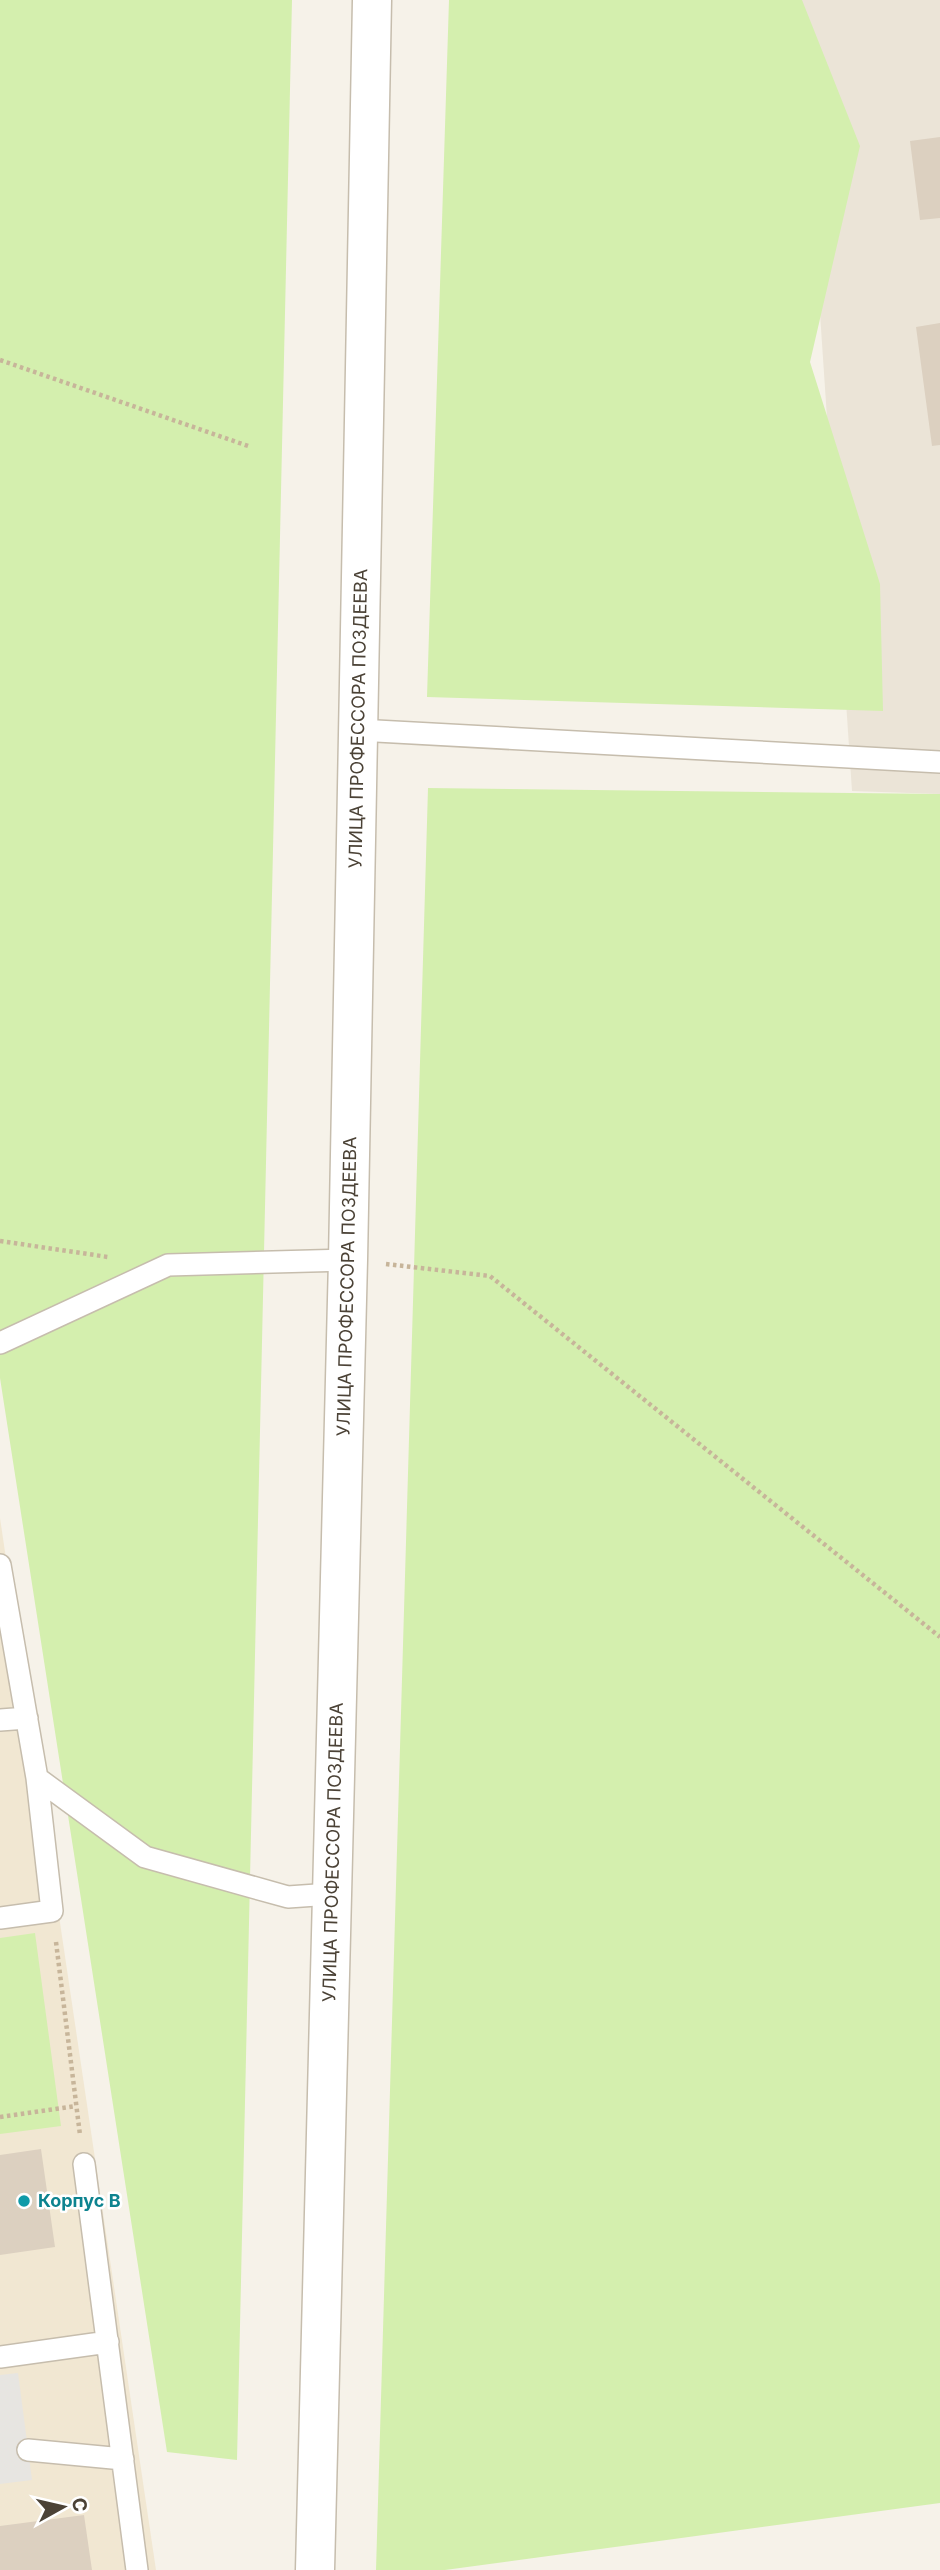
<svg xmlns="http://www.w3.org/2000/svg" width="940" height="2570" font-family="Inter,sans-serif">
<rect width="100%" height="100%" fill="#f6f2e9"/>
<path fill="#ebe4d7" d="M799,0H940V794L852,791Z"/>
<path fill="#f1e7d2" d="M0,1518L156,2570H0Z"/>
<path fill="#d4efae" d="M0,0H292L237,2460L167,2452L0,1378Z
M449,0H802L860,146L810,362L880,584L883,711L427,697Z
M428,788L940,794V2503L445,2570H376Z
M35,1933L61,2126L0,2134V1938Z"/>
<path fill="#e7e5e1" d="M18,2373L32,2480L0,2484V2375Z"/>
<path fill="#dcd0c0" d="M940,137V218L920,220L910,141Z
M940,323V445L932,446L916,327Z
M41,2149L55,2247L0,2255V2155Z
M84,2515L92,2570H0V2526Z"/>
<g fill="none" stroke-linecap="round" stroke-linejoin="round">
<g stroke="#c6bdad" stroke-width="24">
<path id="lane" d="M358,730L940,762
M0,1343L168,1265L348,1260
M0,1565L37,1778L52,1911L0,1918
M0,1720L27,1718
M37,1778L145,1857L288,1897L331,1894
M84,2164L137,2570
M0,2357L108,2342
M28,2450L123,2459"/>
</g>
<g stroke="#c6bdad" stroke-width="41">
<g id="street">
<path id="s1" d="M315,2570L348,1260L372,0"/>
</g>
</g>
<path stroke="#c7b59a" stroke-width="4.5" stroke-dasharray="3.5 3.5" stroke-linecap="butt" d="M0,360L251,447
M0,1241L108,1257
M386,1264L490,1276L940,1637
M56,1942L80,2135
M0,2117L76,2106"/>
<use href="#lane" stroke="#fff" stroke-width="21"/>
<use href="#street" stroke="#fff" stroke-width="38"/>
</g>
<circle fill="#0f9aa8" stroke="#fff" stroke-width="2.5" cx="24" cy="2201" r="7"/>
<g text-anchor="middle" stroke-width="5" stroke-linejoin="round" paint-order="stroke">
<g font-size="18" fill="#4b4236" stroke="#fff">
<text dy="6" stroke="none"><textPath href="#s1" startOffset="1852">УЛИЦА ПРОФЕССОРА ПОЗДЕЕВА</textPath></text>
<text dy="6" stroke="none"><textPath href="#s1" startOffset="1284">УЛИЦА ПРОФЕССОРА ПОЗДЕЕВА</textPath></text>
<text dy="6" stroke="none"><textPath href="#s1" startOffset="718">УЛИЦА ПРОФЕССОРА ПОЗДЕЕВА</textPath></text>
</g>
<g font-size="18" font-weight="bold" fill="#0d838f" stroke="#fff" text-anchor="start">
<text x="38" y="2207">Корпус В</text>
</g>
</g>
<g transform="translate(63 2507) rotate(82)" stroke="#ffffff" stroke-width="5" paint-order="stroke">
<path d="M0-5L12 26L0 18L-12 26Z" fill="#4b4236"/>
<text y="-10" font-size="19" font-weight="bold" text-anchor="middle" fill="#4b4236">С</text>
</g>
</svg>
